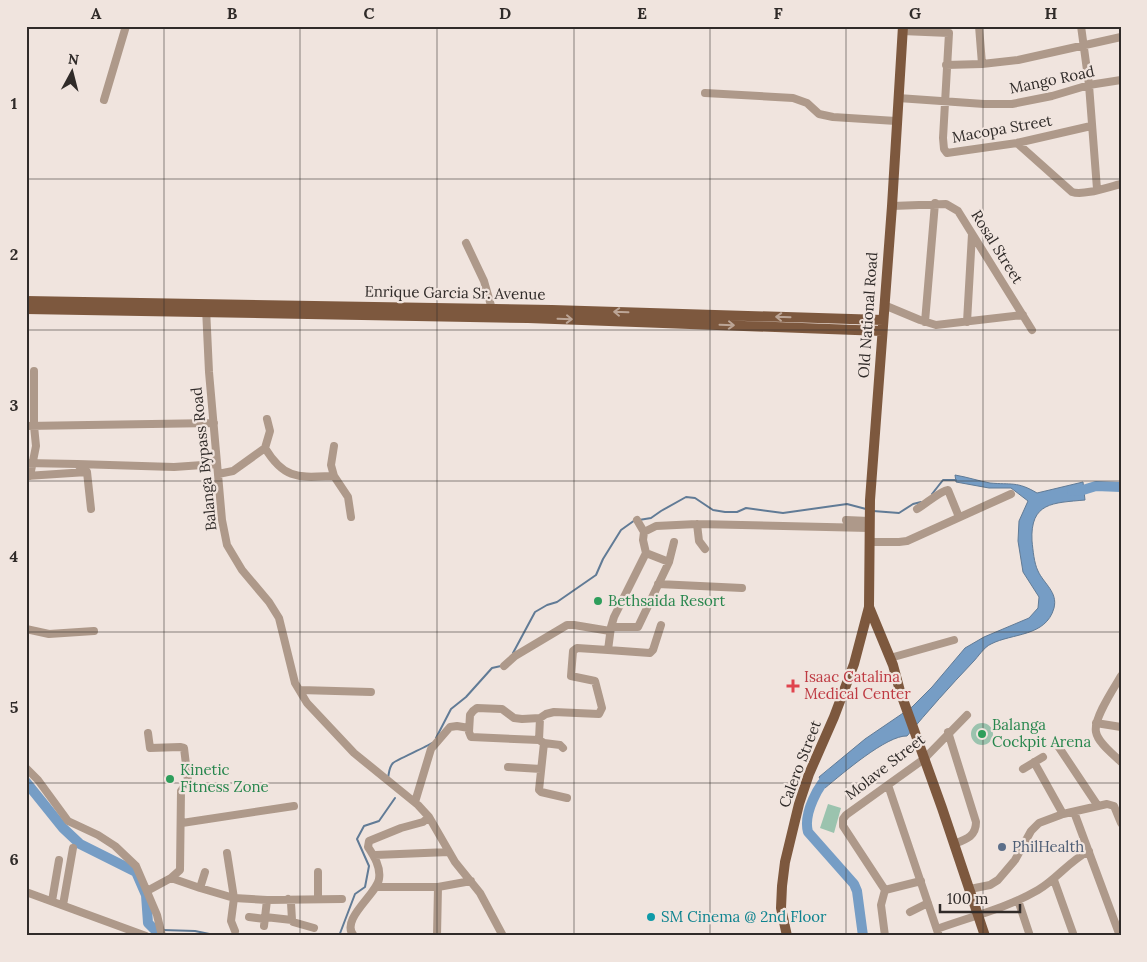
<svg xmlns="http://www.w3.org/2000/svg" width="1147" height="962" font-family="Lora,serif">
<rect width="100%" height="100%" fill="#f0e4de"/>
<path fill="#9bc3ae" d="M971 734a11 11 0 1 1 22 0a11 11 0 1 1-22 0Z
M828,804L841,808L834,833L820,828Z"/>
<path fill="#769dc5" stroke="#617b96" d="M955,475C967,477 979,481 990,483C1011,485 1017,481 1037,493L1083,482L1085,500C1053,503 1030,502 1032,541C1033,550 1034,563 1038,571C1044,584 1058,592 1054,608C1046,637 1012,633 991,644C984,647 978,657 973,662C950,686 928,711 907,736C887,735 842,774 825,788L819,777L865,739L912,707L932,687L965,648L984,637L1029,618L1038,608L1039,597L1023,572L1018,541L1019,521L1028,501L1011,488H989L956,482Z"/>
<g fill="none" stroke-linecap="round" stroke-linejoin="round">
<path stroke="#617b96" stroke-width="2" d="M932,494L943,480H956
M873,511L899,513L913,504L921,502
M639,520L651,518L661,511L686,497L695,498L713,510L725,512H737L746,508L783,513L847,504L866,509
M513,653L535,612L547,605L557,602L596,575L603,559L621,530L635,520
M436,738L451,709L466,697L492,668L501,666
M388,778C389,773 389,767 393,763C394,761 426,747 432,743
M162,930L195,931L219,936
M339,936L355,894L365,887L369,866L357,839L364,826L379,821L395,798"/>
<path stroke="#769dc5" stroke-width="10" d="M1072,491L1083,490L1096,486L1121,487
M832,773C818,784 803,814 808,832L854,884L857,891L863,936
M26,782L63,828L80,844L136,872L146,895L148,923L154,929"/>
<path stroke="#ae998a" stroke-width="8" d="M979,26L982,64
M1081,26L1089,85L1097,189
M902,31L949,33
M949,33L943,138L944,149L947,153L1017,143L1091,126
M946,65L982,64L1018,60L1121,37
M705,93L793,98L807,103L819,114L833,117L896,121
M898,98L984,104H1012L1052,96L1089,85L1121,80
M104,100L126,26
M1017,143L1072,192C1084,196 1108,187 1121,184
M892,206L946,204L958,211L1032,330
M466,243L484,281L492,309
M884,305L920,320L936,325L1023,315
M206,308L209,372L222,520L227,545L242,570L269,602L279,618L295,683L307,703L354,753L418,805L429,817L455,862L480,893L503,936
M925,322L935,203
M967,322L972,234
M26,426L214,423
M265,448C285,481 300,477 334,476L331,465L334,446
M26,463L77,464L80,467
M77,464L174,467L217,464
M218,474L233,471L265,448L270,431L267,419
M26,476L87,472L91,509
M30,476L36,446L34,426V371
M334,476L348,497L351,517
M917,509C926,504 940,491 948,490L959,517
M637,520L644,532
M846,520L869,521
M697,524L699,541L705,549
M869,542H899L907,541L1011,494
M646,553L643,540L644,532L656,526L697,524L869,528
M646,553L669,562
M658,584L742,588
M611,627H638L669,562L674,542
M26,629L49,634L94,631
M608,650L650,653L653,650L661,625
M890,658L954,640
M504,666L515,656L567,625H574L610,631
M1121,676C1114,688 1093,719 1096,732C1098,743 1113,754 1121,762
M300,690L371,692
M1096,723L1121,727
M948,732L976,822C976,836 967,839 954,844
M539,740L540,718
M544,743L560,745L563,748
M1056,743L1098,806
M1034,762L1063,814
M508,767L541,769
M26,768L38,780L68,821L98,835L115,846L136,866L157,915L162,936
M1023,769L1043,757
M888,785L939,936
M567,798L541,792L539,790L544,743L539,740L471,737L469,732L470,715L473,711L477,708L502,709L514,718L522,719L540,718L546,714L554,712L599,714L602,708L595,681L571,676L573,651L577,648L608,650L611,627L614,617L646,553
M415,802L431,749L450,727L457,726L469,728
M1074,812L1120,936
M182,823L294,806
M227,853L234,898L231,921L235,931
M375,855L449,852
M171,878L200,888L234,898L267,900L342,899
M1054,880L1074,936
M376,887H438L471,881
M200,888L205,872
M970,889L990,885L998,880L1015,860L1031,831L1039,823L1063,814L1107,804L1114,806L1121,823
M885,890L843,826V819L846,815L924,759L967,715
M885,890L881,905L885,936
M885,890L921,881
M147,891L171,878L180,870L181,791L188,781L184,748L180,747L150,748L148,733
M26,892L146,936
M318,899V872
M1018,900L1030,936
M52,901L59,860
M63,905L73,848
M910,912L928,903
M249,917L265,919
M265,917L292,920L291,903L288,899
M292,920L293,922L314,928
M264,926L267,900
M937,929C970,917 1007,908 1038,890C1057,879 1069,861 1089,851
M354,936C339,920 377,894 379,879C381,867 374,856 368,847L369,841L401,828L423,822L429,817
M437,936L438,887"/>
<path stroke="#7d583e" stroke-width="10" d="M26,301L552,310L883,320
M26,309L528,318L882,331
M869,607L893,665L900,691L942,808L985,936
M787,936L781,908L782,886L785,862L799,804L809,774L834,717L854,664L869,607L870,500L892,206L903,26"/>
</g>
<defs><path id="oneway-shaft" d="M-6 0H5M1.5-3L5.5 0L1.5 3" fill="none" stroke-width="1.6" stroke-linecap="round" stroke-linejoin="round" transform="scale(1.25)"/></defs>
<g stroke="#bca596">
<use href="#oneway-shaft" transform="translate(621 312) rotate(-178)"/>
<use href="#oneway-shaft" transform="translate(783 317) rotate(-178)"/>
<use href="#oneway-shaft" transform="translate(565 319) rotate(2)"/>
<use href="#oneway-shaft" transform="translate(727 325) rotate(2)"/>
</g>
<path fill="none" stroke="#302b29" stroke-width="1" stroke-opacity="0.55" d="M164,26V936M300,26V936M437,26V936M574,26V936M710,26V936M846,26V936M983,26V936M26,179H1121M26,330H1121M26,481H1121M26,632H1121M26,783H1121"/>
<g fill="#2e9e5b" stroke="#f0e4de" stroke-width="2">
<circle cx="598" cy="601" r="5"/>
<circle cx="982" cy="734" r="5"/>
<circle cx="170" cy="779" r="5"/>
</g>
<path fill="#e0444e" stroke="#f0e4de" stroke-width="2" d="M790.5 678.5h5v5h5v5h-5v5h-5v-5h-5v-5h5z"/>
<circle fill="#5c6f8a" stroke="#f0e4de" stroke-width="2" cx="1002" cy="847" r="5"/>
<circle fill="#0f9aa8" stroke="#f0e4de" stroke-width="2" cx="651" cy="917" r="5"/>
<g text-anchor="middle" stroke-width="4.5" stroke-linejoin="round" paint-order="stroke">
<g font-size="15" fill="#302b29" stroke="#f0e4de">
<text transform="translate(1052 80) rotate(-12)" y="5">Mango Road</text>
<text transform="translate(1002 129) rotate(-10)" y="5">Macopa Street</text>
<text transform="translate(997 247) rotate(58)" y="5">Rosal Street</text>
<text transform="translate(455 293) rotate(1)" y="5">Enrique Garcia Sr. Avenue</text>
<text transform="translate(868 315) rotate(-86)" y="5">Old National Road</text>
<text transform="translate(204 459) rotate(-96)" y="5">Balanga Bypass Road</text>
<text transform="translate(800 764) rotate(-69)" y="5">Calero Street</text>
<text transform="translate(885 767) rotate(-38)" y="5">Molave Street</text>
</g>
<g font-size="15" fill="#27864d" stroke="#f0e4de" text-anchor="start">
<text x="608" y="606">Bethsaida Resort</text>
<text x="992" y="730">Balanga<tspan x="992" dy="17">Cockpit Arena</tspan></text>
<text x="180" y="775">Kinetic<tspan x="180" dy="17">Fitness Zone</tspan></text>
</g>
<g font-size="15" fill="#be3a42" stroke="#f0e4de" text-anchor="start">
<text x="804" y="682">Isaac Catalina<tspan x="804" dy="17">Medical Center</tspan></text>
</g>
<g font-size="15" fill="#4e5e75" stroke="#f0e4de" text-anchor="start">
<text x="1012" y="852">PhilHealth</text>
</g>
<g font-size="15" fill="#0d838f" stroke="#f0e4de" text-anchor="start">
<text x="661" y="922">SM Cinema @ 2nd Floor</text>
</g>
</g>
<rect width="1147" height="962" fill="none" stroke="#f0e4de" stroke-width="55"/>
<g transform="translate(72 72) rotate(7)" stroke="#f0e4de" stroke-width="4" paint-order="stroke">
<path d="M0-4L9 19L0 12L-9 19Z" fill="#302b29"/>
<text y="-8" font-size="14" font-weight="bold" text-anchor="middle" fill="#302b29">N</text>
</g>
<path d="M940 904v8h80v-8" fill="none" stroke="#302b29" stroke-width="2.5"/>
<text x="947" y="904" font-size="15" fill="#302b29" stroke="#f0e4de" stroke-width="4" paint-order="stroke">100 m</text>
<rect x="28" y="28" width="1092" height="906" fill="none" stroke="#302b29" stroke-width="2"/>
<g font-size="16" text-anchor="middle" font-weight="bold" fill="#302b29">
<text x="96" y="19">A</text>
<text x="232" y="19">B</text>
<text x="369" y="19">C</text>
<text x="505" y="19">D</text>
<text x="642" y="19">E</text>
<text x="778" y="19">F</text>
<text x="915" y="19">G</text>
<text x="1051" y="19">H</text>
<text x="14" y="109">1</text>
<text x="14" y="260">2</text>
<text x="14" y="411">3</text>
<text x="14" y="562">4</text>
<text x="14" y="713">5</text>
<text x="14" y="865">6</text>
</g>
</svg>
